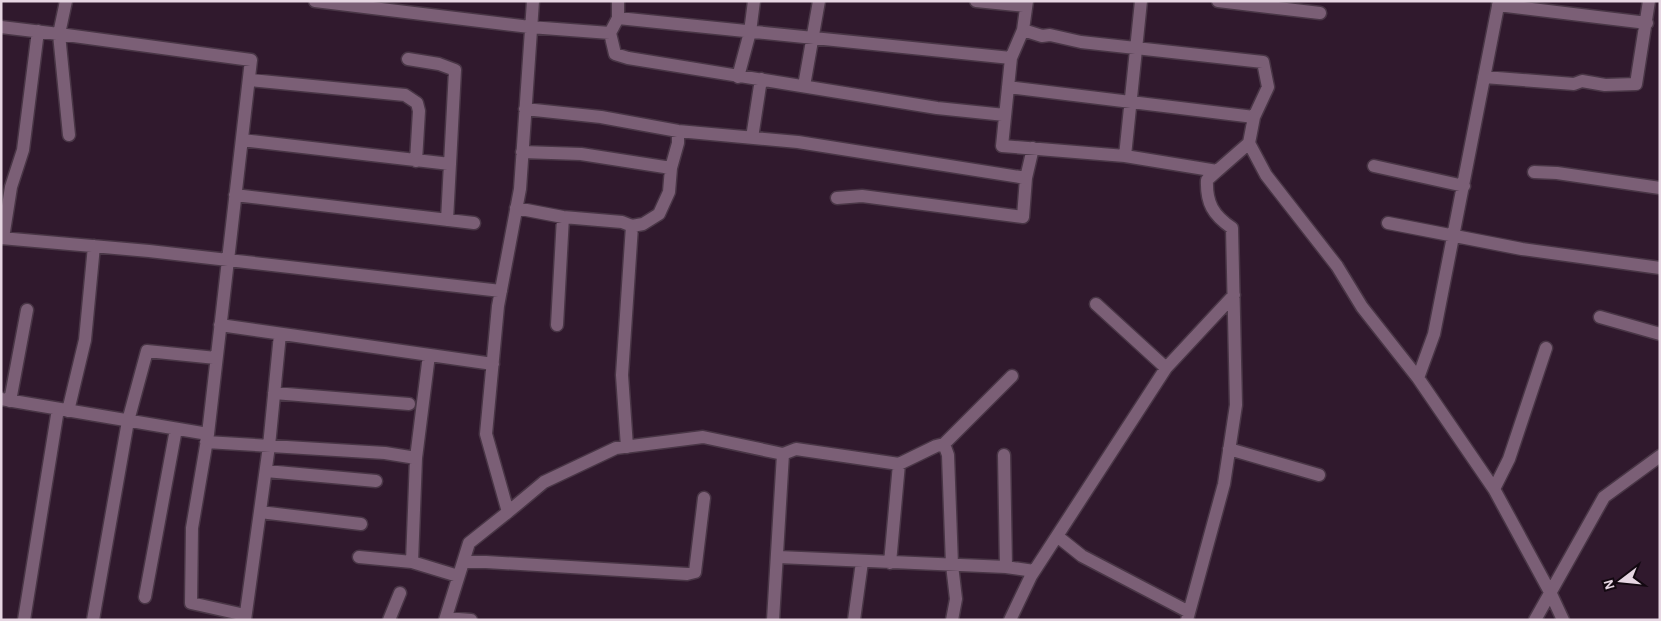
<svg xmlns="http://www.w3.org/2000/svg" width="1661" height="621" font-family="'Alegreya Sans',sans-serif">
<rect width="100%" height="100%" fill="#30192d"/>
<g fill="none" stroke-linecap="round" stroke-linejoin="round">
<g stroke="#493646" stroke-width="15">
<path id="minor" d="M315,1L530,27L610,33
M618,1V18L610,33L615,54L628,58L937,108L1005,115
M976,1L1026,6
M1218,1L1320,13
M1498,5L1647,23
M618,18L1011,58L1002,146L1125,156L1217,171L1207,180C1206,203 1213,215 1232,228L1236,405L1224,484L1187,620
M1,27L59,34L66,1
M1023,30L1042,36L1050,35L1081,42L1263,62L1268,87L1254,117L1249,143L1266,175L1337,266L1362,307L1418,378L1434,334L1499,1
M1011,58L1023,30L1027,1
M408,59L439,64L455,70L447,220
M738,77L750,32L754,1
M1484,77L1574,84L1582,81L1605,85L1636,84L1649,1
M250,80L405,95L417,103L419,111L416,161
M804,86L819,1
M1008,87L1254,117
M525,109L601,117L678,131L798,142L1026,178
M69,135L59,34L251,60L208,434L192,528L191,603L245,615
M752,138L761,79
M242,140L450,164
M522,152L581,154L671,168
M1125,156L1141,1
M1374,166L1464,186
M1217,171L1249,143
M1534,172L1557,173L1660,188
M235,195L474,223
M837,198L862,196L1023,217L1026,178L1033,148
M516,208L563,217L622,222L632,226L643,224L659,214L669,192L671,168L678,143V131
M1388,223L1522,249L1660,268
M1,238L149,251L501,291
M3,238L11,187L23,150L38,31
M1096,304L1166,368
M1600,317L1660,334
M220,325L493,364
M557,325L563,217
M1418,378L1494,489L1551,594L1563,620
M274,393L409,404
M1,399L208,434
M10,401L27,310
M68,411L85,340L94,246
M206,442L385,453L416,458
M944,444L948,455L952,565L956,599L952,620
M627,447L622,375L632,226
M1229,449L1319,475
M783,454L796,449L899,464L936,446L944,444L1012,376
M1004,455L1006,567
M266,471L376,481
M1494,489L1509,459L1546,348
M260,512L361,524
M508,512L544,482L616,448L703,437L783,454L773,620
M1057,536L1082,556L1189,612
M359,557L412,562L458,576
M778,557L1006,567L1034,571
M412,562L416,458L429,355
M463,562H486L687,574L695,572L704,498
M890,563L899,464
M145,597L176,429
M446,618L471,620
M24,620L58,409
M93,620L128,421L147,351L216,358
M245,620L269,446L280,334
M389,620L400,593
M445,620L469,543L508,512L486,434L498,306L520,189L533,1
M854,620L862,562
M1010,620L1031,576L1166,368L1234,295
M1535,620L1604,497L1660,456"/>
</g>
<use href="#minor" stroke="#7b5f76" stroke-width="12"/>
</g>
<rect width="1661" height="621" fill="none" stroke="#e6d6e2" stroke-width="5"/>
<g transform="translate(1621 581) rotate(254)" stroke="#120810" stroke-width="4" paint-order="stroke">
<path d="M0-4L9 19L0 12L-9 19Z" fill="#e6d6e2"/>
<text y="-8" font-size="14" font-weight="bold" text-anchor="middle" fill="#e6d6e2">N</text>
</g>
</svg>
